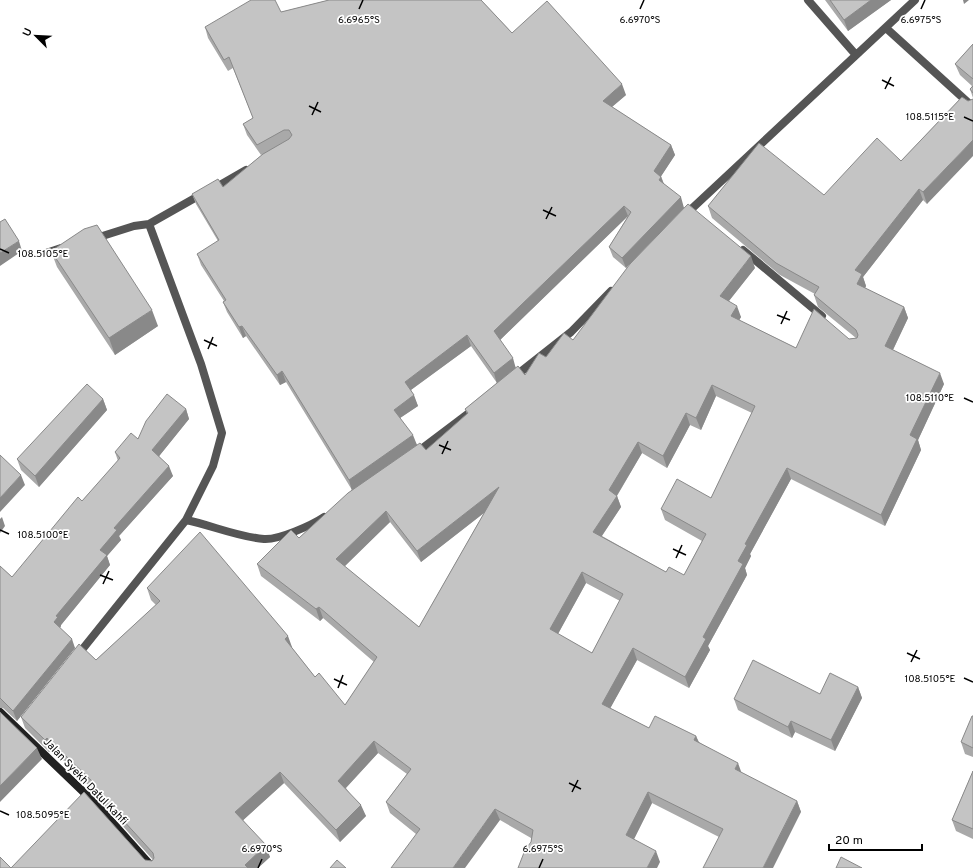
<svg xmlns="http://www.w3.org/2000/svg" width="973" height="868" font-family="Overpass,sans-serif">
<rect width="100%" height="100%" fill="#fff"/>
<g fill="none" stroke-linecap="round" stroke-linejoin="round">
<path stroke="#555" stroke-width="8" d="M808,0L856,55
M886,28L973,107
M213,189L246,170
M685,215L915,0
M149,224L202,194
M93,239L134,226L149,224L201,364L222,433L213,466L186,520
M743,250L822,316
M46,253L61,248
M514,377L571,332L611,291
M416,453L469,413
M77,656L186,520C211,525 238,537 264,539C279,540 312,525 324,517"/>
<path stroke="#222" stroke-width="8" d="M0,712L95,803L153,868"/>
</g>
<path fill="#a9a9a9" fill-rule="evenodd" d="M329,0H482V1L512,33L626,95L612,107L671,145L675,155L661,176L664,184L684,208L626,268L613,257L609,247L628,216L500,340L516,368L525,375L546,357L573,340L755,268L729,301L741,317L739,320L796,348L849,339L856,338L818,307L814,295L815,294L780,275L712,218L708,206L824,195L901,161L962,97L927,204L923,200L863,277L866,286L865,288L904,307L908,318L893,350L944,384L918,440L921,450L885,526L791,479L750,554L751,556L745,568L747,575L708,646L710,650L689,688L637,660L610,708L649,728L696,736L699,742L742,773L797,801L801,812L719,837L652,803L634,839L660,862L531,842V838L500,820L416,834L390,813L386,802L407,774L378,753L346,788L366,816L340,842L284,783L243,820L270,857L258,868H11L145,860L152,861L153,860L96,796L93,790L52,749L49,752L25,728L21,717L96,660L156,605L151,600L147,588L292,647V648L315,677L345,705L374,662L323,618L320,621L261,576L257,564L299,538L352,490L286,382L280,385L246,336L243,338L227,312L223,302L224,301L201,265L197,254L218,241L196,204L192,194L223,187L263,154L261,155L247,135L243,124L253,118L233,68L228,71L208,38L205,27L281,12ZM471,346L497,383L465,409L467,414L426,450L417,445L400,418L418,406L411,390ZM716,396L752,413L711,498L661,509L665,520L702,541L684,575L666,572L602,536L621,507L617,496L642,453L667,468L690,425L701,430ZM484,513L419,627L344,566L390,522L421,562ZM586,583L620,601L592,653L558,634Z
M825,0H891L848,31Z
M973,44V98L970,89L972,86L960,75L955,64Z
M51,251L158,326L115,355L57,267Z
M103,399L107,410L39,487L21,470L17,459Z
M186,409L189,419L159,456L173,476L119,536L121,540L107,556L110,565L61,625V626L60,628L75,648L17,721L3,708H0V566L12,577L82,501L118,461L115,452Z
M858,687L862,698L835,751L795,732L792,738L738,710L734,699L820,694Z
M973,716V757L965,754L961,742Z
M973,771V839L956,831L952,820Z"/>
<path fill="#898989" d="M871,0H891L848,31L844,20Z
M963,0H969L964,4Z
M622,84L626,95L607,111L603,101Z
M973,140V156L927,204L923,192Z
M671,145L675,155L658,181L654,171Z
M661,177L665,187L659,180Z
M919,189L923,200L863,277L866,286L861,296L857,284L855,270Z
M681,197L684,208L626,268L622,258Z
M624,206L628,216L498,342L494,331Z
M19,241L22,251L0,266V253Z
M751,256L755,268L724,307L720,296Z
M737,306L741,317L735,328L731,316Z
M904,307L908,318L889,358L885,346Z
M152,310L158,326L115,355L109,338Z
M242,326L246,336L243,338L239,327Z
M467,335L471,346L408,392L405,382Z
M513,358L516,369L497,384L494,373Z
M282,371L286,382L280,385L277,375Z
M940,373L944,384L918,440L921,450L885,526L881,515L910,435Z
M712,385L716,396L701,430L696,418Z
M414,395L418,406L397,420L394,410Z
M103,399L107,410L39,487L35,476Z
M186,409L189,419L156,460L152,450Z
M686,413L690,425L667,468L663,456Z
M413,435L417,445L352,491L349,480Z
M638,442L642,453L613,502L609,490Z
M169,466L173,476L119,536L121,540L107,556L110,565L61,625V626L57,632L54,622L56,616L114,528Z
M787,468L791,479L750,554L751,556L745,568L747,575L708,646L710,650L689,688L685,677L745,544Z
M21,475L25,485L0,512V498Z
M499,487L503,498L421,562L417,551Z
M617,496L621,507L597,543L593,532Z
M386,511L390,522L340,571L336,559Z
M2,517L5,526L0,533V519Z
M582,572L586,583L554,641L550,629Z
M319,607L323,618L320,621L316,609Z
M288,636L292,647L289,650L285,639Z
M72,639L75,648L17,721L13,711Z
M633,648L637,660L606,716L602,704Z
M858,687L862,698L835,751L831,740Z
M791,721L795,732L792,738L788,727Z
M696,736L701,748L694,740Z
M47,738L52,749L49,752L45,740Z
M374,741L378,753L342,792L338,781Z
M37,748L42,759L0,802V786Z
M738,763L742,774L735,769Z
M280,772L284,783L239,824L235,812Z
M648,792L652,803L630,847L626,835Z
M797,801L801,812L773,868H763Z
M361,805L366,816L340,842L336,830Z
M495,809L500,820L465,868H453Z
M266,845L270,857L258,868H247L245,865Z
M656,851L660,862L657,868H647Z"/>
<path fill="#c4c4c4" stroke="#898989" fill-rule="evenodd" d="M251,0H275L281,12L329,0H481L512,33L547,1L622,84L603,101L671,145L654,171L661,177L659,180L681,197L622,258L609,247L631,212L624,206L494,331L513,358L494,373L467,335L405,382L414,395L394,410L413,435L349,480L282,371L277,375L242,326L239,327L223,302L226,300L197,254L219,240L192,194L218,179L223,187L263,154L289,139L292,135L289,130H284L257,145L243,124L253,118L229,57L224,60L205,27Z
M830,0H871L844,20Z
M973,44V79L955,64Z
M973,86V93L970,89Z
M962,97L968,101L973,99V140L923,192L919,189L855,270L862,274L857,284L904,307L885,346L940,373L910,435L917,439L881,515L787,468L745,544L747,545L738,561L743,564L703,637L706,639L685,677L633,648L602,704L649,728L655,716L696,736L694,740L738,763L735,769L797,801L763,868H703L723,829L648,792L626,835L656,851L647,868H518L525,850L531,842L533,830L495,809L453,868H391L420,829L386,802L411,769L374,741L338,781L361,805L336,830L280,772L235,812L266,845L245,865L248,868H11L84,792L145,860L152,861L154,858L153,853L91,785L93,782L47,738L45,740L21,717L79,644L96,660L160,601L147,588L200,532L288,636L285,639L315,677L319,673L345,705L377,657L319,607L316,609L257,564L291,530L299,538L348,493L420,443L426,450L468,413L465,409L518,366L525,375L539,353L546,357L564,333L573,340L630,264L688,204L751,256L720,296L737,306L731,316L796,348L814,309L849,339L857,338L858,335L856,330L814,295L819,287L776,263L708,206L759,143L824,195L877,138L901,161ZM712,385L755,406L711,498L677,479L661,509L706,534L684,575L669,567L666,572L593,532L617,496L609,490L638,442L663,456L686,413L696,418ZM499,487L419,627L336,559L386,511L417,551ZM582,572L623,594L592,653L550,629Z
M5,219L19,241L0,253V222Z
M97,225L152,310L109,338L51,251L84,229Z
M87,384L103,399L35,476L17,459Z
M167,394L186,409L152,450L169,466L114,528L117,530L100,550L107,555L56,616L58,617L54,622L72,639L13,711L0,698V566L12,577L78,497L82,501L120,458L115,452L131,433L138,439L146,421Z
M0,455L21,475L0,498Z
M753,660L820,694L830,673L858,687L831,740L791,721L788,727L734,699Z
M0,712L37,748L0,786Z
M972,716H973V748L961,742Z
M973,771V829L952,820Z
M0,857L11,868H0Z
M841,857L862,868H836Z
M337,860L346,868H330Z"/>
<path fill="none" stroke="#000" stroke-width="1.5" d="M359,9L363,0M640,9L644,0M921,9L925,0M882,80L894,86M885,89L891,77M309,106L321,112M312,115L318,102M964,117L973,121M543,210L556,216M546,219L552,207M0,249L9,253M777,315L790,320M781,324L787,311M204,340L217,346M208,349L213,337M964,398L973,402M439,445L451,450M442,454L448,441M0,530L9,534M673,549L686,555M676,558L682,545M100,575L113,580M103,584L109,571M907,653L920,659M911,662L917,650M964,678L973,682M334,679L347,685M338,688L343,675M569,783L581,789M572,792L578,780M0,811L9,815M258,868L262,859M539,868L543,859"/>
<g text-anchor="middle" stroke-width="3.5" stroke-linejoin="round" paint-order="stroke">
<g font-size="11" fill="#000" stroke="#fff">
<text transform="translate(86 781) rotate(46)" y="4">Jalan Syekh Datul Kahfi</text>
</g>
</g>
<g font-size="10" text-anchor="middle" fill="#000" stroke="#fff" stroke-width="3.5" stroke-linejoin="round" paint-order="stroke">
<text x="640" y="23">6.6970°S</text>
<text x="921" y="23">6.6975°S</text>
<text x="359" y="23">6.6965°S</text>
<text x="930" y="120">108.5115°E</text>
<text x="43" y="257">108.5105°E</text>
<text x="930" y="401">108.5110°E</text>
<text x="43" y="538">108.5100°E</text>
<text x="930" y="682">108.5105°E</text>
<text x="43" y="818">108.5095°E</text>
<text x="262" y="852">6.6970°S</text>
<text x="543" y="852">6.6975°S</text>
</g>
<g transform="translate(36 36) rotate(294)" stroke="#ffffff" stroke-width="3" paint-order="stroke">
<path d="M0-3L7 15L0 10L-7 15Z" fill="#000000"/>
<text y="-6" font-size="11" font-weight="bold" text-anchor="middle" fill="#000000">U</text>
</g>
<path d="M829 844v6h93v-6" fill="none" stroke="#000000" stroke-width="2"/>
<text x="835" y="844" font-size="12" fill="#000000" stroke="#ffffff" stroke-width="3" paint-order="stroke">20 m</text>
</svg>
